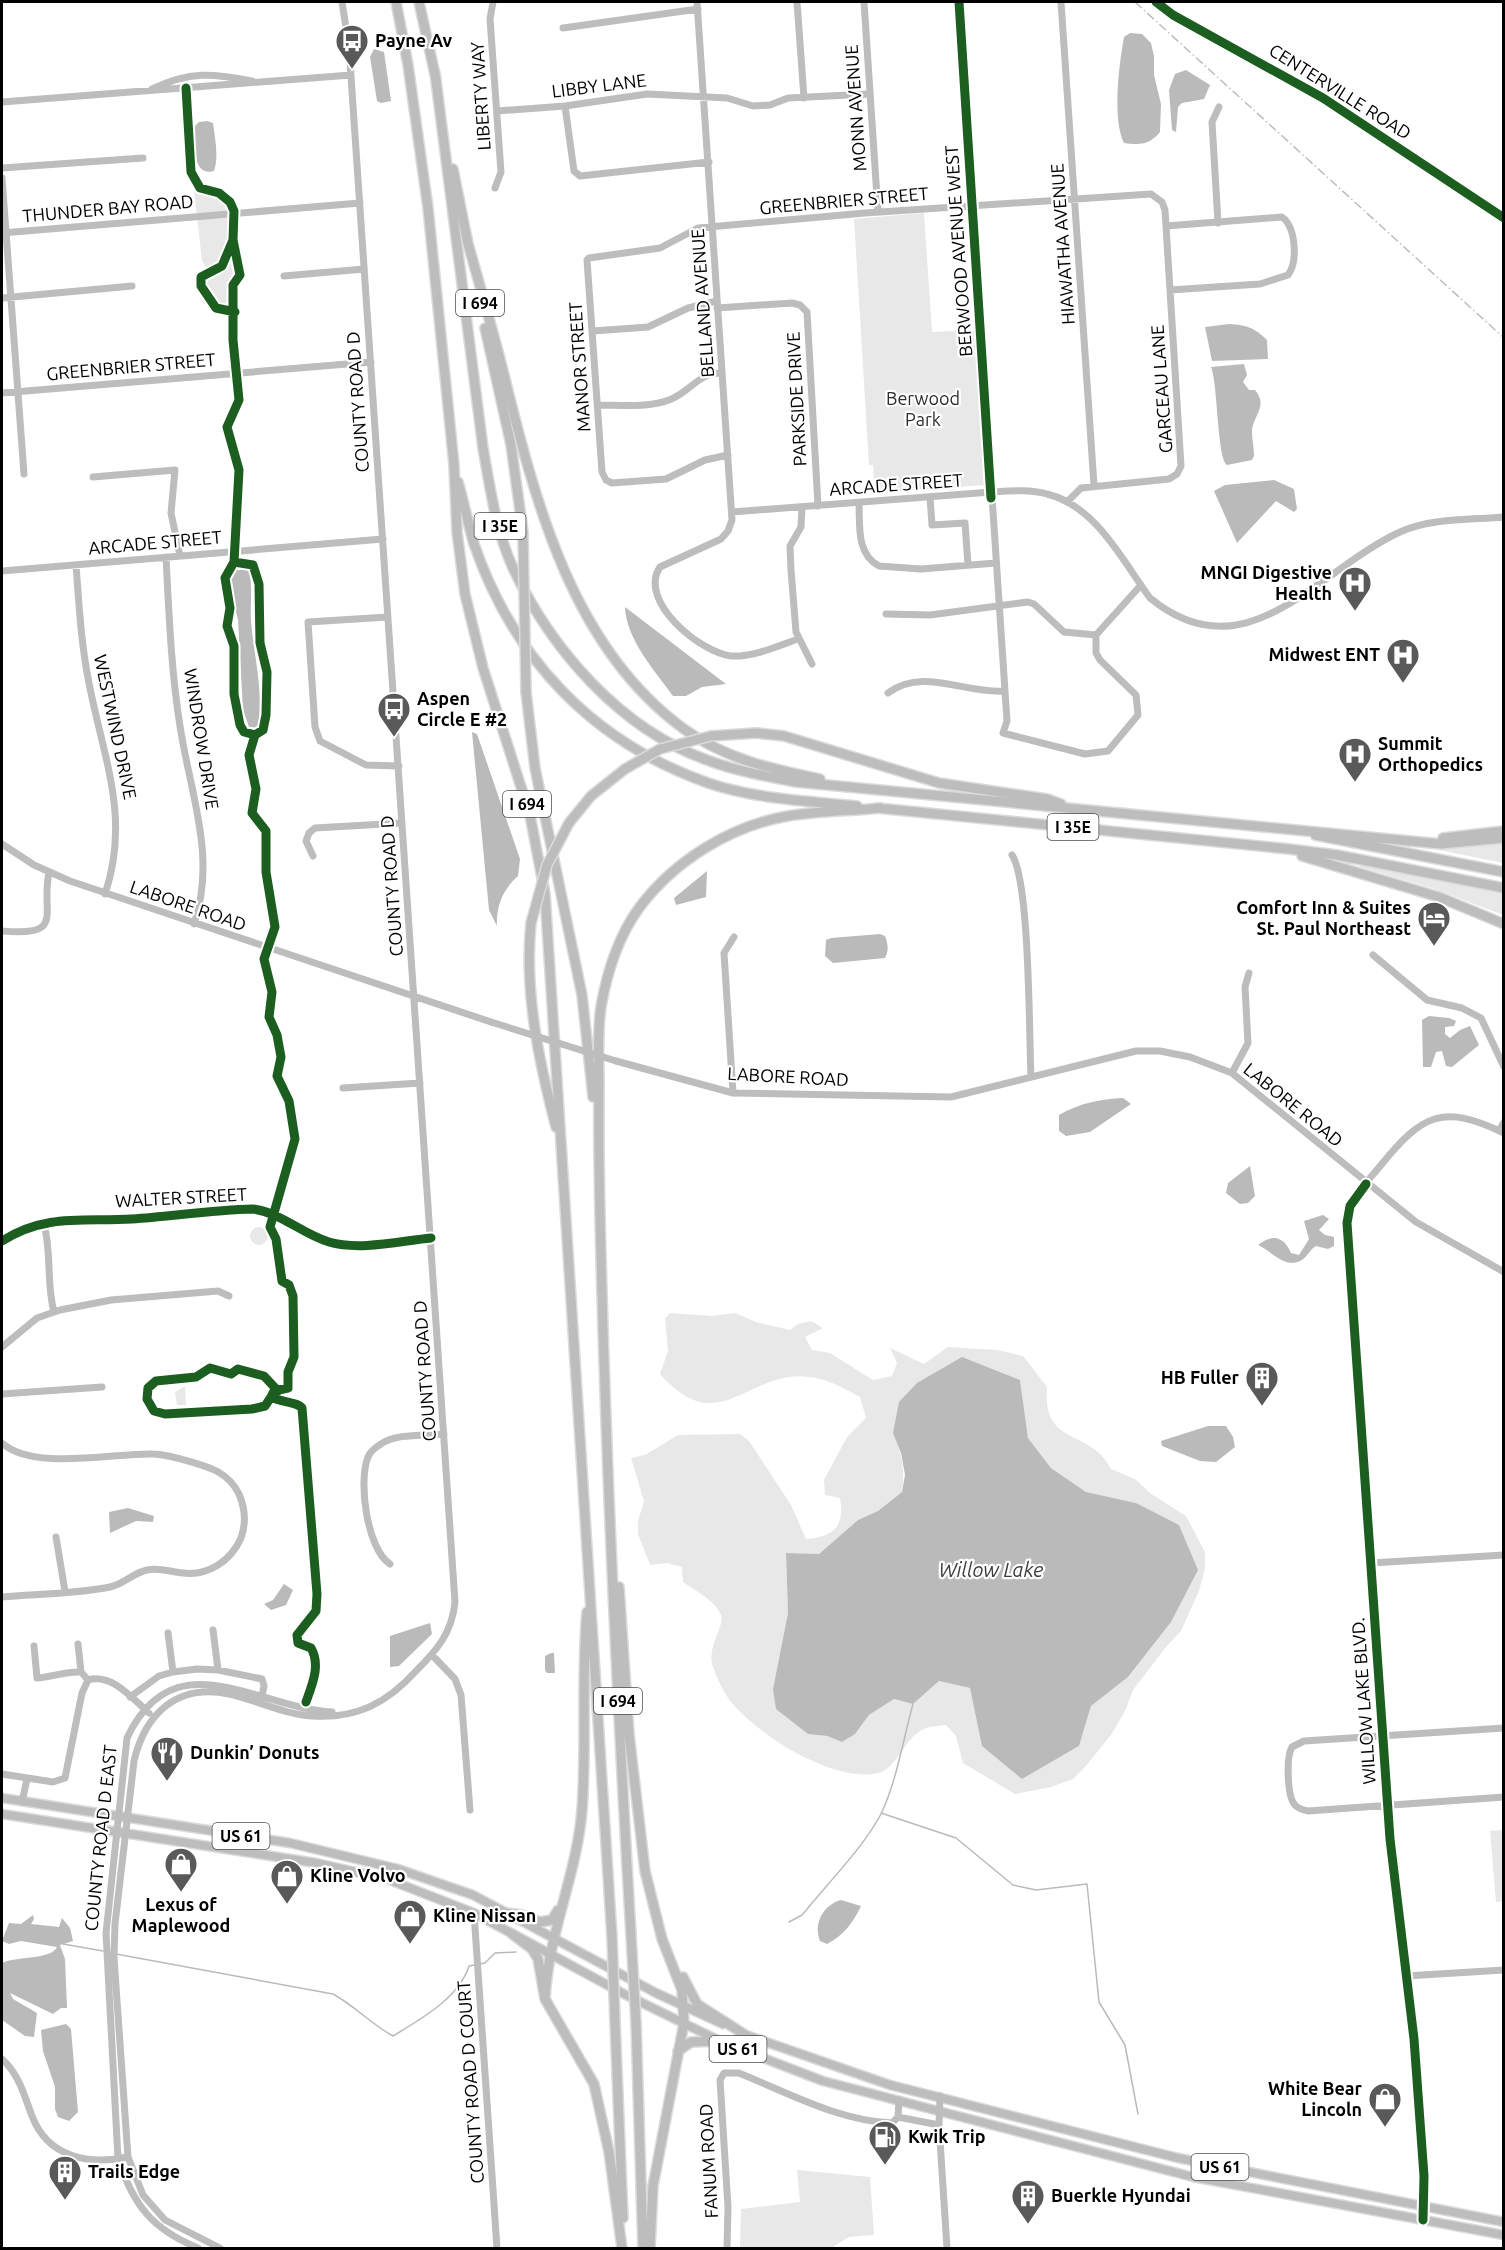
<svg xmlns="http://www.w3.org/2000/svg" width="1505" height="2250" font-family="Ubuntu,sans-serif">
<rect width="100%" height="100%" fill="#fff"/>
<path fill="#e8e8e8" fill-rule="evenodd" d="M194,189L226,197L234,211L233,240L243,275L234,285L236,314L222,316L202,302L207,269L202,261Z
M924,213L932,332L975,330L986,485L875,493L873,465H869L854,219Z
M1503,841V863L1415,845Z
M1360,864L1503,893V915L1432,888L1360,867Z
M250 1236a9 9 0 1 1 18 0a9 9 0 1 1-18 0Z
M670,1313L712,1316L735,1313L756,1322L790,1330L798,1324L811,1321L823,1328L805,1337L812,1350L830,1353L873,1380L892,1376L897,1363L890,1348L924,1364L948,1347L997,1350L1023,1356L1047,1387C1042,1448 1090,1427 1111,1469L1135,1479L1150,1493L1186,1516L1205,1552V1568L1199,1591L1181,1631L1166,1647L1133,1690L1125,1711L1111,1735L1085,1767L1073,1779L1051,1787L1015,1794L963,1763L956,1736L946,1725C939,1726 930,1726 924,1729C903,1738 898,1771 874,1774C828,1779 761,1737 732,1703C724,1694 717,1678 713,1667C706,1646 725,1627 721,1615C716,1601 694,1590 683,1582L682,1567L667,1563L650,1565L638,1534V1521L644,1501L631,1458L645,1455L678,1435L740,1434L749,1441L791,1505L806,1539C834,1537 845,1526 840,1498L825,1495L824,1480L847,1437L866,1418L860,1397C845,1389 828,1379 810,1377C748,1368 720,1442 660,1374L668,1351L665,1318ZM1020,1380L1028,1438L1051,1468L1086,1492L1136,1503L1197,1570L1171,1622L1128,1677L1091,1706L1079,1746L1022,1779L974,1700L970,1688L939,1681L913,1704L894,1699L869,1715L855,1734L842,1742L827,1736L808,1734L773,1689L788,1613L786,1553L819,1554L858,1520L878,1511L902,1492C905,1470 902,1454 893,1433Z
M185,1386L186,1405H177L175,1392Z
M1503,1830V1901L1496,1902L1490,1831Z
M797,2170L870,2177L874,2235L849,2237L831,2248H740L741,2209L800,2202Z"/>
<path fill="#bababa" d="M1130,33L1142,34L1151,43L1154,56V75L1161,104L1160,132C1149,145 1140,145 1124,143C1112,119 1119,64 1124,37Z
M374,49L384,52L391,101L381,103L377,101L370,57Z
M1186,70L1210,85L1204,99L1182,103L1178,107L1176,132L1172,130L1169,90L1175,74Z
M207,121L213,123C215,139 219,156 214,171C190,177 196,141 195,126L199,122Z
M1229,324C1247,325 1255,328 1267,340L1268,359L1212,361L1205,327Z
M1244,364L1247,375L1243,382L1249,390H1255C1269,406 1252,417 1252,431C1252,440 1254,447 1254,456L1252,460L1227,465C1217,457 1218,384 1211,367Z
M1274,480L1294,489L1297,509L1294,512L1276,501L1237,543L1214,491L1225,485Z
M237,568L249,570C253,589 250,602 251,621C254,657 264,692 258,728L249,727L243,710L238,620L228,578L231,572Z
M625,607L726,684L702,687L686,696H673C655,671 626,639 625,607Z
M472,732L477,734L520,859L518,876C503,889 496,906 497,926L489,910Z
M707,871L706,897L676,905L674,898Z
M880,934L885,936C888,943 889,951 885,958L833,963L825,956L826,940L831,938Z
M1429,1016L1449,1018L1456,1021L1454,1026L1445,1027V1034L1450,1038L1460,1030L1470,1026L1479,1045L1452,1067L1446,1066L1442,1051L1436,1052L1431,1067H1423L1422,1020Z
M1123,1098L1131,1104L1090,1132L1066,1136L1059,1131V1115C1080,1103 1100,1099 1123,1098Z
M1250,1166L1255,1196L1248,1203L1240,1204L1226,1193L1228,1183Z
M1323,1215L1329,1219L1319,1230L1325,1235L1334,1237V1246L1328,1249L1316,1246C1310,1249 1308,1256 1302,1260C1285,1270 1272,1251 1258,1245C1273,1233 1284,1237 1291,1253L1299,1255L1309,1239L1304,1221Z
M962,1357L1020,1380L1028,1438L1051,1468L1086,1492L1136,1503L1179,1525L1198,1570L1171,1622L1128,1677L1091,1706L1079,1746L1022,1779L982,1746L970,1688L939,1681L913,1704L894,1699L869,1715L855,1734L842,1742L827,1736L808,1734L776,1709L773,1689L788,1613L786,1553L819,1554L858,1520L878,1511L902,1492L905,1475L901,1453L893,1433L899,1402L917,1383Z
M1208,1426H1226L1233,1437L1235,1447L1216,1462L1200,1461L1162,1446L1161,1441Z
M128,1508L154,1516L153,1522L136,1521L110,1533L109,1512Z
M284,1584L293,1590L286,1605L271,1610L264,1604L273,1600Z
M430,1623L432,1634L399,1666L390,1667V1636Z
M551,1653H554L555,1673H547L545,1670V1656Z
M841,1900L861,1906C853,1923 844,1935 827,1944L820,1941C813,1924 823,1905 841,1900Z
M33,1915L34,1919L31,1924L59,1927L62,1918L70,1928L73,1941L60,1945L65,1959L67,2008H61L53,2014L10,1993L13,1999L37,2013L34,2037L25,2036L2,2020V1963C16,1956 51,1960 57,1947L21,1941L9,1944L2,1941L9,1923L21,1924Z
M66,2024L71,2029L78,2112L69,2121L58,2117L55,2109V2087L43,2051L41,2030Z"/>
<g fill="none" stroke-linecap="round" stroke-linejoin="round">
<path stroke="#bababa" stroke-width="1.5" d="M881,1813L956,1838L1013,1885L1036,1890L1087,1884L1099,2002L1125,2045L1138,2114
M789,1922L802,1915C827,1884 863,1848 881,1814C897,1780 903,1740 913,1704
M63,1944L103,1951
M116,1954L333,1994C355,2006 371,2024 393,2036C421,2019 459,1998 469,1966L475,1965
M480,1964L485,1963L495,1953L516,1952"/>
<g stroke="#dbdbdb" stroke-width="11">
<path id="major" d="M2,1798L290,1843L398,1869L473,1895L656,1993L723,2024
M2,1814L316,1863L387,1879L474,1913L624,1994L724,2043L823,2081L1193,2177L1504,2235
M743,2034L890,2085L1178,2158L1504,2222"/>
</g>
<g stroke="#dbdbdb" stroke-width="12">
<path id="highway" d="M396,2L408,65L428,208L454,465L457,532L465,594L483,668L530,815L545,894L612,1937
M419,2L436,79
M435,73L483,448C490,488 496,531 513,568C551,649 620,729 707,760C736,771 765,776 796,782L1441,844L1504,838
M453,169L468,244
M467,240C479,283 492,327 503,371C535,500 571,647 684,729C725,759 772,769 820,779
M485,328L511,445L523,532
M458,482C464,502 468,524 474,544C514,660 593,742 708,783C755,799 808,801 857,806
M526,692L535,768L582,995L593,1097
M711,736L756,733L784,736L939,783L1047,799L1061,804
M877,808L1289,849L1337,855L1504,888
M569,823L591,796L625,769
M1315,835L1504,872
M1443,838L1504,831
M1302,856L1439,897L1504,924
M531,923C524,991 539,1062 556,1127
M619,1587L629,1734L645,1871L662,1939L682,1990L684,2023L653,2186L650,2248
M506,1913L522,1915L540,1922L552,1920L558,1910
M512,1934L532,1949L538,1959L545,1999L594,2084L609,2152L622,2248
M632,1952C619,1732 608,1513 602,1293C600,1224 598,1156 599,1087C599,1061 597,1033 601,1007C607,972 618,937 639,908C674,861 730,826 788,816C819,811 851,811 881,808
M683,1977L697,2004L747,2036
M545,1999C548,1934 577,1874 582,1810C587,1744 581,1678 587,1612
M615,2022L623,2218
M636,2023L643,2248
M678,2051L691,2042L720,2041"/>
</g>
<path stroke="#bdbdbd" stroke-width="7" d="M493,2L490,19L501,172L495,188
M697,2L732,520L728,531L721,539L660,567C637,601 701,653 731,656C754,657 778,646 798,639
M797,2L804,98
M864,2L878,212
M959,2L1007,721L1003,733L1085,754L1108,751L1138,715L1136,695L1100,660L1096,653V635L1141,585
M1061,2L1094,485
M1156,2L1173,15L1323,98L1504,218
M563,28L698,9
M152,89C190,71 212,73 252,81
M2,102L351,75
M565,106L574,171L580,176L709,162
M497,111L565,106L647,94L727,98L753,106L770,105L788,98L870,94
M2,168L143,158
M2,178L24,474
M1218,223L1212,122L1219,107
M1166,226L1282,217C1296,227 1298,262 1288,275L1260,284L1170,290
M2,233L360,203
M284,276L364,269
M2,298L132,286
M717,308L792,303L800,305L807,312L818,506
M593,331L648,327L688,308L717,301
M2,393L371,362
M599,405C620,405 648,408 669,400C689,393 699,372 722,373
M728,455L705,460L666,479L612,483L606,480L602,472L587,260L589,258L660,248L698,228L865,213L1151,194L1162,202L1165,210L1181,466L1177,474L1169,479L1081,488L1067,502
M93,477L175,470L171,513L180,556
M930,497L932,525L965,523L968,565
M859,503C860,525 856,554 879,566L921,569L996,563
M802,507L801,527L790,546L791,570L796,632L812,664
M732,512L991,492C1009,491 1029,489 1047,494C1096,506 1122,560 1150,598C1246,677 1317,570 1400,532C1431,518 1470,520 1504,517
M166,557C169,613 171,670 180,726C190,793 217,857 194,924
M76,565C79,604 81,644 89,683C103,757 131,817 105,894
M2,571L383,539
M886,614L930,615L1028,602L1034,604L1064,632L1096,635
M388,617L308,622L315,727L320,741L366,765L399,766
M888,693C923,667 965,694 1005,691
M2,844L34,865L70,881L491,1022
M1012,855C1030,882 1029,1036 1031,1077
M313,856L306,841L309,833L315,828L402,823
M2,931C67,937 40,913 49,873
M1373,955L1427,1000L1462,1008L1481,1018L1504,1067
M616,1061L733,1093L951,1097L1136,1051H1160L1190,1057L1232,1073L1416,1222L1504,1272
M1232,1073L1248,1043L1245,987L1249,973
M343,1088L420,1083
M733,1093L724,953L734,937
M1499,1131L1504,1122
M44,1225C52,1253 46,1283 54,1312
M2,1241C46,1213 85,1222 132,1219C173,1216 213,1210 253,1209C282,1213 302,1234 329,1242C360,1251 400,1241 431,1238
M2,1347L37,1318L60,1310L111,1300L218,1291L229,1296
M2,1394L102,1387
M2,1443C33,1471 113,1453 152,1454C165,1454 176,1458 188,1461C209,1467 228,1472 239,1494C245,1508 246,1524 241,1538C231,1561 208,1576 183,1573C170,1572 160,1567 147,1570C133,1573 124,1584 110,1587C75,1594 37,1594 2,1597
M56,1537L65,1591
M1371,1563L1504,1555
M390,1564C367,1549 358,1482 368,1457C370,1452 376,1447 381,1444C396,1433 425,1436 444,1434
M213,1630L218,1670
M168,1633L173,1672
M78,1644L81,1672
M34,1646L37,1678C51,1677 67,1671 81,1672L88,1680
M432,1655L455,1679L461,1695L470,1810
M130,1697L159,1676L173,1672L197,1669L218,1670L262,1679L264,1686L261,1701
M1504,1728L1304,1741L1292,1747C1286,1757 1287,1797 1295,1805C1298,1809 1304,1810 1308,1811L1504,1797
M2,1774L53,1782L65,1778L82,1693L88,1680C112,1673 132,1698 149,1713
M22,1802L27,1779
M474,1913L497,2248
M1406,1976L1504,1970
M2,2059C19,2074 24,2095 32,2116C48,2158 89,2165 128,2157
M940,2096L939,2125L947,2248
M898,2117L899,2100
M1423,2220L1424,2176L1414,2039L1390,1839L1348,1215C1353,1195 1368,1181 1381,1165C1422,1115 1442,1103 1504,1133
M198,2248C152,2229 134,2206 118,2159L106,1933L127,1738C174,1638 257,1708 332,1712
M220,2248L165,2220L143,2195L128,2157L114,1958L115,1924L134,1761C145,1714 177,1683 229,1694C256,1700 283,1714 312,1716C357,1719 387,1703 416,1671C437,1650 452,1633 455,1602L349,47L342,2
M727,2248L728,2207L720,2080L724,2073H739C788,2093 839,2121 892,2123L898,2117L939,2125"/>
<use href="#major" stroke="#bdbdbd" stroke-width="8"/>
<use href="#highway" stroke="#bdbdbd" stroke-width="9"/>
<path stroke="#bdbdbd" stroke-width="1.5" stroke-dasharray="9 3 1.5 3" stroke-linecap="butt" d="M1135,2L1504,338"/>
<g stroke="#dbdbdb" stroke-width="12" stroke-linecap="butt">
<path id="highway-bridge" d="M523,532L526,692
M625,769L660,749L711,736
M531,923L547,865L569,823
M612,1937L615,2022
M632,1952L636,2023"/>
</g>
<path stroke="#bdbdbd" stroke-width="7" d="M491,1022L616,1061"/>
<use href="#highway-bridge" stroke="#bdbdbd" stroke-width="9"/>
<g stroke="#fff" stroke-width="13">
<path id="cycleway" d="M959,2L991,498
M1156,2L1173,15L1323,98L1504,218
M186,88L191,172L200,188L219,193L230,202L234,211L233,240L240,275L233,285V340L239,400L227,427L239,470L234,562L253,565L259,584L260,643L267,672L266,715L263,730L255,735L249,755L256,789L252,813L266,831V872L275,927L264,959L272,992L269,1017L277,1035L281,1057L277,1076L289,1101L295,1139L270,1227L276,1239L282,1281L289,1285L293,1296L294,1357L288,1372V1388L274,1391L271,1397C280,1402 297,1402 302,1408L317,1594L316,1611L297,1635L298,1643L311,1648C321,1665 312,1685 306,1702
M233,240L222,266L201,277V286L216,308L235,312
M234,562L225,578L230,608L227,626L234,646V694L240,725L244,732L255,735
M1366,1184L1350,1206L1347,1223L1390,1839L1414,2039L1424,2176L1423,2220
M2,1241C46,1213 85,1222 132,1219C173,1216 213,1210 253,1209C282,1213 302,1234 329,1242C360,1251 400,1241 431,1238
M271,1397L265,1406L252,1409L165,1414L154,1411L147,1399L148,1388L156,1381L196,1377L210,1368L231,1374L238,1369L264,1376L278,1391"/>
</g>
<use href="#cycleway" stroke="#1b5e20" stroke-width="9"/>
</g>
<defs>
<g id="bus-pin" transform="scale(1.725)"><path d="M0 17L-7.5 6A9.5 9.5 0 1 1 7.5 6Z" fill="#595959" stroke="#fff"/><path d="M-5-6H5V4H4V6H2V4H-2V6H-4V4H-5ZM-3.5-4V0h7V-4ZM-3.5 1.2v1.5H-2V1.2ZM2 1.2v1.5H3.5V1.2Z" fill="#fff"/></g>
<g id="hospital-pin" transform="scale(1.725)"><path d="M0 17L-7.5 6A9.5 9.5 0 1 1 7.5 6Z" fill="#595959" stroke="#fff"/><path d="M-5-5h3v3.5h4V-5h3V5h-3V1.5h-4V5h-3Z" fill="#fff"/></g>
<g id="hotel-pin" transform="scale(1.725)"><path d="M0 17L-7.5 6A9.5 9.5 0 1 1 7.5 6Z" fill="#595959" stroke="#fff"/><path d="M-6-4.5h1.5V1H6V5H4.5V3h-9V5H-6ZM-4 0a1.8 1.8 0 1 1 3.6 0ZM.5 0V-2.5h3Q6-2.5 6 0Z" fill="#fff"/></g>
<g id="building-pin" transform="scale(1.725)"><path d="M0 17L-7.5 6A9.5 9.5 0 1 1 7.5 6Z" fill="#595959" stroke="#fff"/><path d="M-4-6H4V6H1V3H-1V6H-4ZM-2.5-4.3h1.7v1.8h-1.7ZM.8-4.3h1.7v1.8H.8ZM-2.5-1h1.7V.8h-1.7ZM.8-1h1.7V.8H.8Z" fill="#fff"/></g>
<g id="restaurant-pin" transform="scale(1.725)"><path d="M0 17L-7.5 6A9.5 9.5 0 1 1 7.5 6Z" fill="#595959" stroke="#fff"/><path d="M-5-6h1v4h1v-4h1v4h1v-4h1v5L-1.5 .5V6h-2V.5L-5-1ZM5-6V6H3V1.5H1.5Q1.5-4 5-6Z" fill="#fff"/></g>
<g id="shop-pin" transform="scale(1.725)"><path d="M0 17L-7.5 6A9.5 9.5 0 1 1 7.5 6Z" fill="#595959" stroke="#fff"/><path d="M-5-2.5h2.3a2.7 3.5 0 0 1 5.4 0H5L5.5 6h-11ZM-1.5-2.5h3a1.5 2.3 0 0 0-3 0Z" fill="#fff"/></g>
<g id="fuel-pin" transform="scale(1.725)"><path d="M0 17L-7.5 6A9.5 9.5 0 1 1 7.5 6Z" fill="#595959" stroke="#fff"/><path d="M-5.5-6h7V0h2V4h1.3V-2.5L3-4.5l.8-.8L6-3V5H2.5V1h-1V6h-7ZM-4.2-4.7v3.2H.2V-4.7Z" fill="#fff"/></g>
</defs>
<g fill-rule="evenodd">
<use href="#bus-pin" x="352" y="41"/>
<use href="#hospital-pin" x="1355" y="583"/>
<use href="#hospital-pin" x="1403" y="655"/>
<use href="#bus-pin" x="394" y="709"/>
<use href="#hospital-pin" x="1355" y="754"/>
<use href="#hotel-pin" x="1434" y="918"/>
<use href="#building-pin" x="1262" y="1378"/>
<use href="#restaurant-pin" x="167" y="1753"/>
<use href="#shop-pin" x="181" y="1864"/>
<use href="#shop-pin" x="287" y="1876"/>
<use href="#shop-pin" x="410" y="1916"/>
<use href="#shop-pin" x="1385" y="2099"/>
<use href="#fuel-pin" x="885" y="2137"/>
<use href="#building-pin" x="65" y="2172"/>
<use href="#building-pin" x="1028" y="2196"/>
</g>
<g text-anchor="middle" stroke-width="4.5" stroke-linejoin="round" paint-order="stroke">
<g fill="#fff" stroke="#4c4c4c" stroke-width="1.5">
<rect x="456" y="290" width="48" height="26" rx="4.5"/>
<rect x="474.5" y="513" width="51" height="26" rx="4.5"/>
<rect x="503" y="791" width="48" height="26" rx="4.5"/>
<rect x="1047.5" y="814" width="51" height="26" rx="4.5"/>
<rect x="594" y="1688" width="48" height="26" rx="4.5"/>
<rect x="212.5" y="1823" width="57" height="26" rx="4.5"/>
<rect x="709.5" y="2036" width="57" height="26" rx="4.5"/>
<rect x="1191.5" y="2154" width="57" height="26" rx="4.5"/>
</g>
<g font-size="16" font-weight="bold" fill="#000">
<text x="480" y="309">I 694</text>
<text x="500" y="532">I 35E</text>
<text x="527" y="810">I 694</text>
<text x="1073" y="833">I 35E</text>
<text x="618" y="1707">I 694</text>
<text x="241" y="1842">US 61</text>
<text x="738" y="2055">US 61</text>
<text x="1220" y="2173">US 61</text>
</g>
<g font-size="18" font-weight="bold" fill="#000" stroke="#fff" text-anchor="start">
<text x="375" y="47">Payne Av</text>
<text x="1332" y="579" text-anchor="end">MNGI Digestive<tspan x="1332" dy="21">Health</tspan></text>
<text x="1380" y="661" text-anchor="end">Midwest ENT</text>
<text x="417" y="705">Aspen<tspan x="417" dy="21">Circle E #2</tspan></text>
<text x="1378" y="750">Summit<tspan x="1378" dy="21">Orthopedics</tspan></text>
<text x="1411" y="914" text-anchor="end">Comfort Inn &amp; Suites<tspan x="1411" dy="21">St. Paul Northeast</tspan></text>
<text x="1239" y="1384" text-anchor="end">HB Fuller</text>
<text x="190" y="1759">Dunkin’ Donuts</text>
<text x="310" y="1882">Kline Volvo</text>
<text x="181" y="1911" text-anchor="middle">Lexus of<tspan x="181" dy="21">Maplewood</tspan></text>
<text x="433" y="1922">Kline Nissan</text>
<text x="1362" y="2095" text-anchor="end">White Bear<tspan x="1362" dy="21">Lincoln</tspan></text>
<text x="908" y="2143">Kwik Trip</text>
<text x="88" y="2178">Trails Edge</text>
<text x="1051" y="2202">Buerkle Hyundai</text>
</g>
<g font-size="18" fill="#000" stroke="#fff">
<text transform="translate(599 86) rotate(-7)" y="6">LIBBY LANE</text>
<text transform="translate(1340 92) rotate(32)" y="6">CENTERVILLE ROAD</text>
<text transform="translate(481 96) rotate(-94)" y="6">LIBERTY WAY</text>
<text transform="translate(856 108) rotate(-94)" y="6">MONN AVENUE</text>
<text transform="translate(844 201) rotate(-5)" y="6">GREENBRIER STREET</text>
<text transform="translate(108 209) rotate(-5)" y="6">THUNDER BAY ROAD</text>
<text transform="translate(1063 244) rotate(-94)" y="6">HIAWATHA AVENUE</text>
<text transform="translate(959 251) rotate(-94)" y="6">BERWOOD AVENUE WEST</text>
<text transform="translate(703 303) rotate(-94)" y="6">BELLAND AVENUE</text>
<text transform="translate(131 367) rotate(-5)" y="6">GREENBRIER STREET</text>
<text transform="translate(580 367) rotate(-94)" y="6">MANOR STREET</text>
<text transform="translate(1162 389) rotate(-94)" y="6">GARCEAU LANE</text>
<text transform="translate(797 399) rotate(-93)" y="6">PARKSIDE DRIVE</text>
<text transform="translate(358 402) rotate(-94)" y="6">COUNTY ROAD D</text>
<text transform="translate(896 485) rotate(-4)" y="6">ARCADE STREET</text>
<text transform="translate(155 543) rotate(-5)" y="6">ARCADE STREET</text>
<text transform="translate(115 727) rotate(78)" y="6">WESTWIND DRIVE</text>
<text transform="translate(201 739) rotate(81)" y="6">WINDROW DRIVE</text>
<text transform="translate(392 886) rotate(-94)" y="6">COUNTY ROAD D</text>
<text transform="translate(188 906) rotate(19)" y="6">LABORE ROAD</text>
<text transform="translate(788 1077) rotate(3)" y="6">LABORE ROAD</text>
<text transform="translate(1293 1105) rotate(39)" y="6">LABORE ROAD</text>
<text transform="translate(181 1198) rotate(-3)" y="6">WALTER STREET</text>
<text transform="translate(425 1371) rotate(-94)" y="6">COUNTY ROAD D</text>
<text transform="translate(1364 1701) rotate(-94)" y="6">WILLOW LAKE BLVD.</text>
<text transform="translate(101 1838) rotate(-84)" y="6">COUNTY ROAD D EAST</text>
<text transform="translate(471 2082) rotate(-94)" y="6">COUNTY ROAD D COURT</text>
<text transform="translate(709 2161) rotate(-93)" y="6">FANUM ROAD</text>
</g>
<g font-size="18" fill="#2c2c2c" stroke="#fff">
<text x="923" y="405">Berwood<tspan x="923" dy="21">Park</tspan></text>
</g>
<g font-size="20" font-style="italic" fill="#3d3d3d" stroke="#fff">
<text x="991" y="1577">Willow Lake</text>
</g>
</g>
<rect width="1505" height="2250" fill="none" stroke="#000000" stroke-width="6"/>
</svg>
